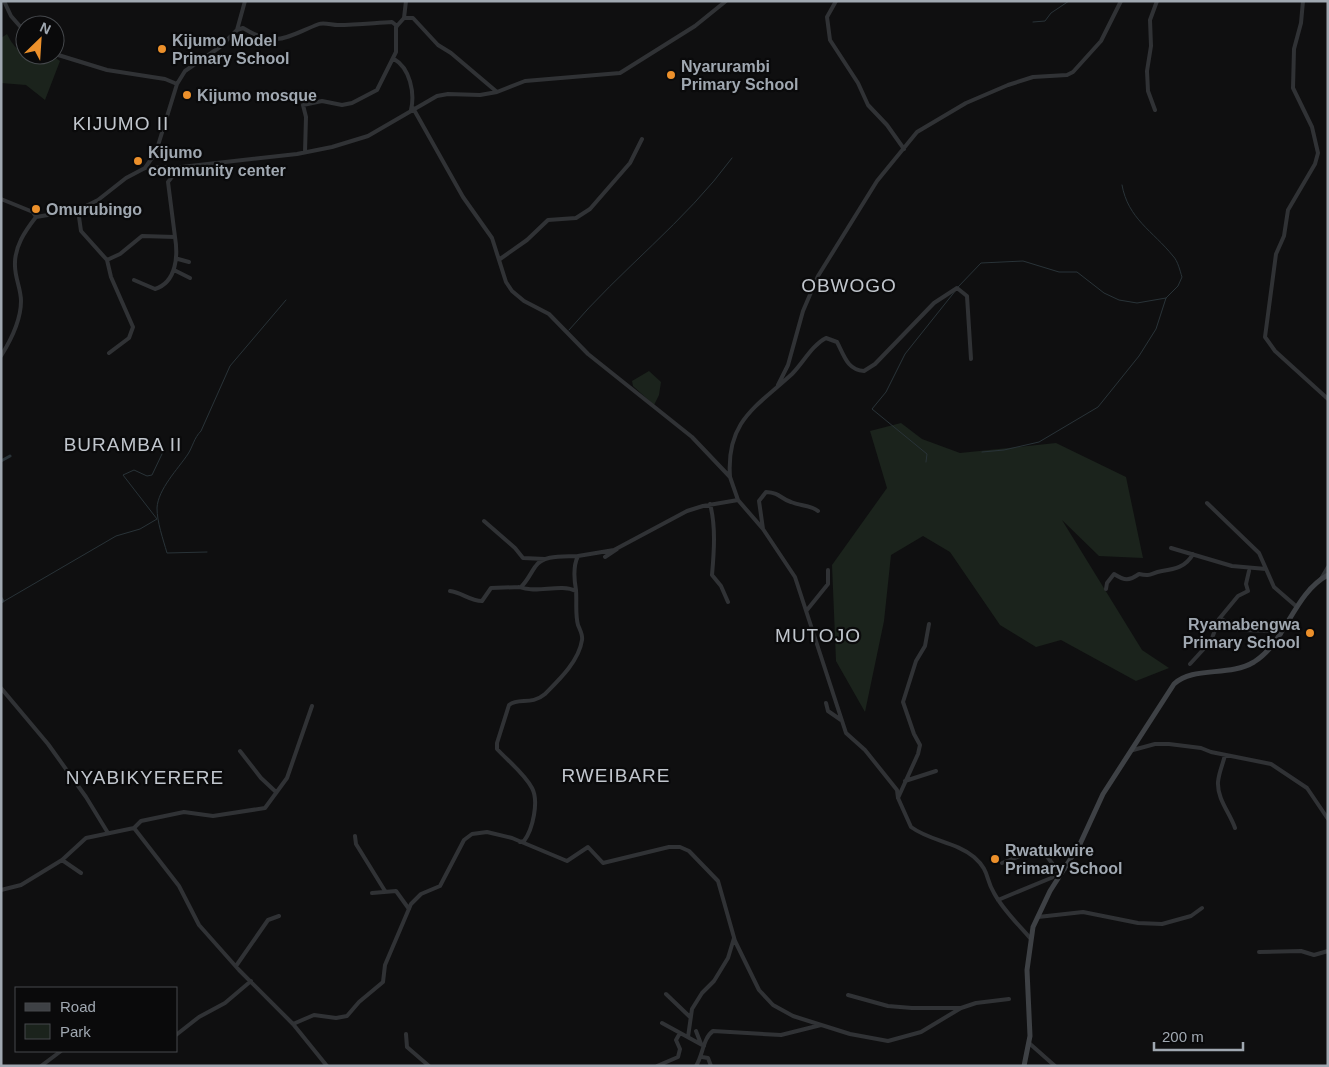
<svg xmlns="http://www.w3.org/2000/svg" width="1329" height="1067" font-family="Helvetica,sans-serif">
<rect width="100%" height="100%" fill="#0f0f10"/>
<path fill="#1b231c" d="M7,34C24,68 39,45 60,61L45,100L26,85L1,83V38Z
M649,371L661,382L659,395L654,405L633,386L632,381Z
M901,423L922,439L960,453L1056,443L1126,477L1143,558L1099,556L1062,520L1142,650L1169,668L1136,681L1061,640L1036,647L1000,625L950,552L923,536L891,555L884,621L865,712L836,661L832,565L887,488L870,431Z"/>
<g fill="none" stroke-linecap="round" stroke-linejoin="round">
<path stroke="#293338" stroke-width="1" d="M1033,22L1045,21L1051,13L1069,1
M958,287L981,263L1023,261L1059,272H1077L1104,293L1119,300L1137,303L1166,298
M569,330C621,269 685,222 732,158
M982,452L1004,450L1039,442L1098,407L1139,356L1156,329L1166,298L1178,286L1182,277C1180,271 1178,261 1173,256C1153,231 1128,219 1122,185
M926,462L927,454L872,409L886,392L905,354L956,290
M207,552L167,553C163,539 157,522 157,508C158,489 178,469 188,454C193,446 194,438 201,431L230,366L286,300
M1,603L116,536L140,529L157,519L123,475L134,470L147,476L152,475L162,454"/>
<path stroke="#293338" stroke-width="3" d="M1,461L10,456
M1,598L3,601L1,602"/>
<path stroke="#303235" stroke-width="4" d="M4,1L11,16L25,32
M836,1L827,17L830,40L858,83L868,105L887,125L904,149
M1303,1L1301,23L1294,49L1293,88L1312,127L1318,153L1315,164L1288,210L1284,236L1276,254L1265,337L1275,351L1328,399
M404,18L406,1
M237,30L243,28C277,49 287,36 319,24C324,22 332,25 338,25C356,25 374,23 392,22L397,26
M55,54L107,70L165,79L177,84
M394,59C410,68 415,93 411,110
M413,108L463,197L492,238L506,282L512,291L524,301L549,314L588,354L692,437L730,477L738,500L763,529L795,577L846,733L865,750L897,790L898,798L911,827C930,841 956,842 974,857C990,871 985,878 994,893C1003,910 1018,924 1030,938
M1155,110L1148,91L1147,71L1151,46L1150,20L1157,1
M305,152L306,117L303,105L322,101L342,105L352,103L377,90L396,52V27L404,18H413L438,45L451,53L497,92
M145,168L181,167L297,154L332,147L368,136L437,96L448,94L480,95L497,92L525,81L620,73L695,26L726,1
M1,199L33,212L36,217
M78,210L81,231L107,260L111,277L133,327L129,338L109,353
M175,237L168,182L180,167
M178,259L189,262
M500,259L527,240L548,220L576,218L590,209L630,163L642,139
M107,260L120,254L142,236L175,237C178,255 177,282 155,289L134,280
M174,270L190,278
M1,356C11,340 21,320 21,301C21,289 15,278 15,266C14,247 25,231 36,217L78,210L98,200L126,178L145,168L156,152L177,84L185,71L220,47L237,30L245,1
M778,385L788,365L803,311L818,276L877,181L917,132L966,103L1008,85L1033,77L1067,75L1073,72L1101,41L1121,1
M730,477C726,421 756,407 792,374C803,363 812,345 826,338L837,342C844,355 847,370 864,371L875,364L934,303L957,288L967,296L971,359
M1207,503L1259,553L1274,587L1297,607
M710,504C716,526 714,552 712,575L721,586L728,602
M484,521L515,548L523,558L545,559
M763,529L759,501L766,492C781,493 779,498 791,502C800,506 811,505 818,511
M1171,548L1232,566L1266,569
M605,557L617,549
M1321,579L1328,567
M519,587C537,594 560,583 576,591
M1106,589L1107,583L1114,574C1125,581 1129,581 1139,574C1152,577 1150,573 1162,571C1175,569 1186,567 1193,554
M450,591C461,592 470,601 482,601L491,588L521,587C528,580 530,574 535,567C543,554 565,557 578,556
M807,610L828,584V570
M1220,618L1238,630L1277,631L1281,634
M1190,664L1211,641L1219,619L1238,596L1248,591L1246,584L1249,571
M1,688L48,744L86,797L108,833
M826,703L828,711L841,720
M312,706L287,778L265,808L213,816L184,812L141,821L134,828L179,886L199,925L239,970L293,1024L327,1066
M1133,750L1155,744H1169L1201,748L1211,752L1271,764L1307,788L1328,819
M240,751L261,778L276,792
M1225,755C1223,764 1219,772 1218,782C1217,799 1230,813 1235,828
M905,781L936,771
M898,798L918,754L920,745L914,734L903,702L916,661L925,646L929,624
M355,836L356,844L385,891
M520,842L524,841C533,829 539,801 532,788C524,773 508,761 497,749V743L509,705C519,697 531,706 545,694C559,680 579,661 582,640C583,635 580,630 578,625C575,614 577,602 576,590C574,579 573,566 578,556L614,550L687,511L703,506L738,500
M62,860L81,873
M1002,863L1041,848L1054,866L1065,869
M1,890L21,885L62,860L86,838L134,828
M372,893L396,891L409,909
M998,900L1051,878L1063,870
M1038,917L1083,912L1138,923L1162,924L1191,916L1202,908
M1259,952L1301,951L1314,955L1328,951
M236,966L268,920L279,916
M666,994L690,1017
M848,995L888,1006L912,1008H961L976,1003L1009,999
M662,1023L704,1046
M293,1024L314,1015L336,1018L347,1016L359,1002L383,982L385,965L411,904L421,894L440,886L464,840L472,834L487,832L512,838L567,861L588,847L603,863L669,847H680L689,851L718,881L735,941L759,990L773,1005L793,1016L850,1034L888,1041L921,1032L961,1008
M696,1031L701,1044
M406,1034L407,1047L429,1066
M176,1035L199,1017L225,1003L251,981
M688,1037L692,1009L702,993L714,981L728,958L734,938
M1029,1043L1055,1066
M702,1057L708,1058L711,1066
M41,1066L61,1051
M657,1066L678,1057L680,1049L676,1040L680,1033
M696,1066C703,1055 703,1038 713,1031L781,1035L821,1025"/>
<path stroke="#3e4145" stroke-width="5" d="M1024,1066L1030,1036L1027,970L1033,927L1050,891L1080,844L1103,794L1174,684C1193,666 1229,677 1254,662C1287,641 1293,594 1328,575"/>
</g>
<g fill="#ec902b" stroke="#0a0a0b" stroke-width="2">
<circle cx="162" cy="49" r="5"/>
<circle cx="671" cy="75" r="5"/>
<circle cx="187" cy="95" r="5"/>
<circle cx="138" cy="161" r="5"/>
<circle cx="36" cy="209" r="5"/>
<circle cx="1310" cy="633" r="5"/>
<circle cx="995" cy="859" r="5"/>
</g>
<g text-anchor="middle" stroke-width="4.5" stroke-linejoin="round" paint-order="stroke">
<g font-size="16" font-weight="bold" fill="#a0a8b1" stroke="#0a0a0b" text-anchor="start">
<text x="172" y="46">Kijumo Model<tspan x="172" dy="18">Primary School</tspan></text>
<text x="681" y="72">Nyarurambi<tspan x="681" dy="18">Primary School</tspan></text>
<text x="197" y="101">Kijumo mosque</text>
<text x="148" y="158">Kijumo<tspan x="148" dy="18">community center</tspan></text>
<text x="46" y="215">Omurubingo</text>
<text x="1300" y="630" text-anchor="end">Ryamabengwa<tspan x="1300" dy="18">Primary School</tspan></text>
<text x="1005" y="856">Rwatukwire<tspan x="1005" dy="18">Primary School</tspan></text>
</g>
<g font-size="19" letter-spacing="1" fill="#c1c6cd" stroke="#0a0a0b">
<text x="121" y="130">KIJUMO II</text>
<text x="849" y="292">OBWOGO</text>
<text x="123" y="451">BURAMBA II</text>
<text x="818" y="642">MUTOJO</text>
<text x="616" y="782">RWEIBARE</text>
<text x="145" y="784">NYABIKYERERE</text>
</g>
</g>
<rect width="1329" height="1067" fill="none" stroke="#a0a8b1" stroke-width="5"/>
<rect x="15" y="987" width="162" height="65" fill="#0a0a0b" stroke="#46494d"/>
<rect x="25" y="1003" width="25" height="8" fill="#3e4145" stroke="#46494d"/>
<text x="60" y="1012" font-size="15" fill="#a0a8b1">Road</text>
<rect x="25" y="1024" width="25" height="15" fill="#1b231c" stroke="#46494d"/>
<text x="60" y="1037" font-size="15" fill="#a0a8b1">Park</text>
<g transform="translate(40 40) rotate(25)"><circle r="24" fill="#0a0a0b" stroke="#46494d"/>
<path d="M0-4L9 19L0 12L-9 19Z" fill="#ec902b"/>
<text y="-8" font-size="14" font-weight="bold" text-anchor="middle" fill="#a0a8b1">N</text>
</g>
<path d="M1154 1042v8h89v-8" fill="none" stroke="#a0a8b1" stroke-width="2.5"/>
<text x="1162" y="1042" font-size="15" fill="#a0a8b1" stroke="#0a0a0b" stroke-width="4" paint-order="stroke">200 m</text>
</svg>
